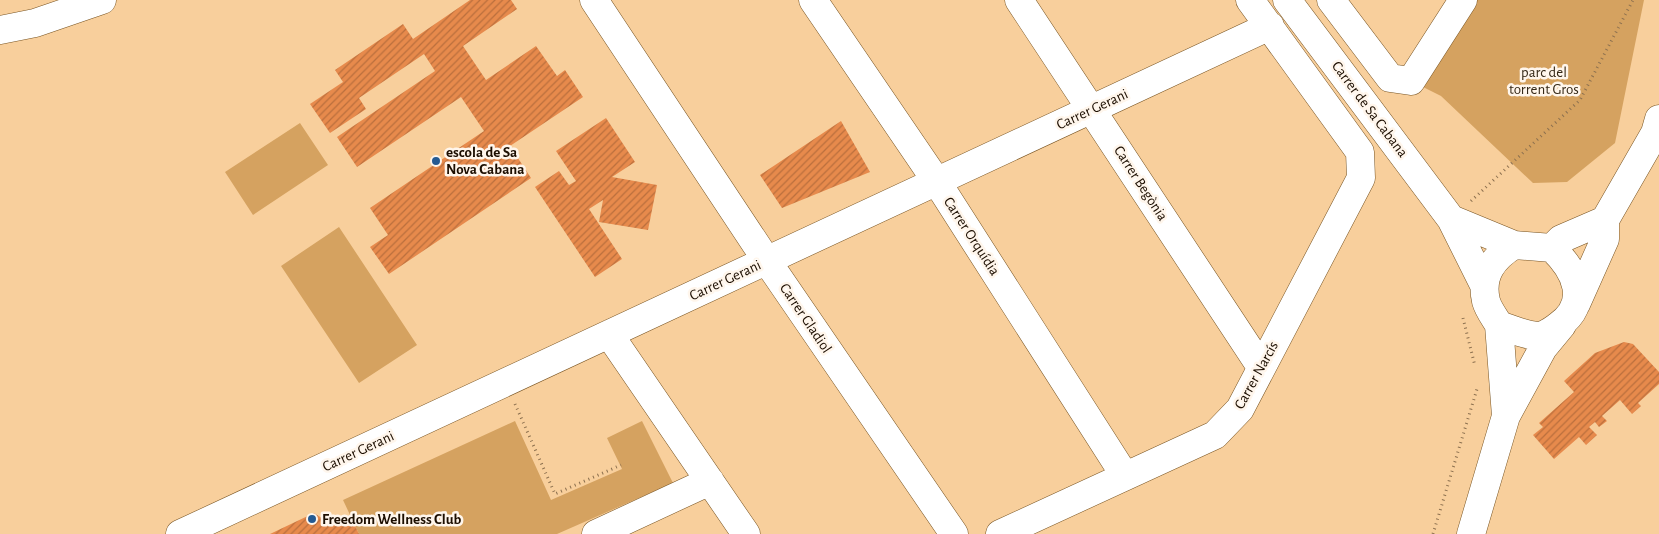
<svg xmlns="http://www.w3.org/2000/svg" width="1659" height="534" font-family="'Alegreya Sans',sans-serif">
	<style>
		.green { fill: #d5a260 }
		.building { fill: url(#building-hatch) }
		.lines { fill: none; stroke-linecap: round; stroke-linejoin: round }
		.minor-casing { stroke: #785422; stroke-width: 29 }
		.path { stroke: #8c704f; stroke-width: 3; stroke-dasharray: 1 4; stroke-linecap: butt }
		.minor { stroke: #fff; stroke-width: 28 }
		.poi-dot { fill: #255a92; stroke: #fff6ec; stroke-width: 2 }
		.labels { text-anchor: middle; stroke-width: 5; stroke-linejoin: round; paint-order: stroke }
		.park-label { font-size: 15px; fill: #352817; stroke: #fff6ec }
		.street-label { font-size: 15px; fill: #1c0e00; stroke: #fff6ec }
		.poi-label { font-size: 15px; font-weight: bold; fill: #1c0e00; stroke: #fff6ec; text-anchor: start }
	</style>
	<defs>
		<pattern id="building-hatch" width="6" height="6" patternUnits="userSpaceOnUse" patternTransform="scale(1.25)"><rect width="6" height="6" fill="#e78a4c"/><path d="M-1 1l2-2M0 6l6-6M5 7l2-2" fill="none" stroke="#ba6f3d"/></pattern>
	</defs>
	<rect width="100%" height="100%" fill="#f8cf9c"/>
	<path class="green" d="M1463,0H1644L1615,143L1567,182L1533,183L1441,96L1411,81Z
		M300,123L328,165L253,215L225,172Z
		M339,227L417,345L359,383L281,266Z
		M515,421L551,500L622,469L607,438L642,421L673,483L557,534H359L343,500Z"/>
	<path class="building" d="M470,0H511L517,9L463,46L486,80L536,46L557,76L565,70L583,97L510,146L531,178L389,274L370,247L388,235L370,208L484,131L461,97L357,167L337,137L435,71L424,54L359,98L366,109L330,133L310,104L343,82L335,70L403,24L413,39Z
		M606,118L635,162L612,177L657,185L648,230L599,222L603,200L589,209L622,259L595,277L535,187L559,171L569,185L576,181L556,151Z
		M841,121L870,172L782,208L760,175Z
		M1624,342L1633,344L1659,372V384L1638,403L1641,406L1632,414L1620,400L1602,416L1607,421L1599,427L1595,422L1589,427L1597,435L1586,445L1579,437L1554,459L1533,435L1543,427L1539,423L1574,392L1564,381L1595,353Z
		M314,513L331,524L350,515L359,534H270Z"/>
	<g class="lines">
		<g class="minor-casing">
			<path id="minor" d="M594,0L767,261L954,534
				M813,0L937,182L1125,476
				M1019,0L1261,367
				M1287,0L1451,219L1484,285
				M1331,0L1390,78L1411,81L1463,0
				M0,30L35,23L102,0
				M1451,219L1514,245
				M1514,245L1552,248C1576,271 1591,303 1558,326C1551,331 1545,336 1537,336C1524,335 1511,329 1499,325C1495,318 1488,309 1486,301C1480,275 1493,258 1514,245Z
				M1552,248L1561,239L1605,220
				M1576,304L1605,239V220L1655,133L1659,119
				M1499,325L1506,416
				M609,334L746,534
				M180,534L1270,26
				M596,534L710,481
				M1000,534L1215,435L1240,409L1361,178L1360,152L1250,0
				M1471,534L1506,416L1543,348L1562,325"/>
		</g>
		<path class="path" d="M1471,201L1580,100L1633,0
			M1463,318L1475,366
			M515,404L555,494L621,465
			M1433,534L1477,389"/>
		<use href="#minor" class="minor"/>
	</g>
	<g class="poi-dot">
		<circle cx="436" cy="161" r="5"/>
		<circle cx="312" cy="519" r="5"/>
	</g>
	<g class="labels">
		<g class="park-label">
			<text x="1544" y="77">parc del<tspan x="1544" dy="17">torrent Gros</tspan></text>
		</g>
		<g class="street-label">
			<text transform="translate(1092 109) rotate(-25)" y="5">Carrer Gerani</text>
			<text transform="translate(1370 109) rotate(53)" y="5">Carrer de Sa Cabana</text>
			<text transform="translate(1141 183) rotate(57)" y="5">Carrer Begònia</text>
			<text transform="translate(972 236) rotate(57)" y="5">Carrer Orquídia</text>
			<text transform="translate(725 280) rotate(-25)" y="5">Carrer Gerani</text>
			<text transform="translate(806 318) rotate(56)" y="5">Carrer Gladiol</text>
			<text transform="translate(1256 375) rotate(-61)" y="5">Carrer Narcís</text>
			<text transform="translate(358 451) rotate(-25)" y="5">Carrer Gerani</text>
		</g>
		<g class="poi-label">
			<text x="446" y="157">escola de Sa<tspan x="446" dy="17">Nova Cabana</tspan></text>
			<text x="322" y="524">Freedom Wellness Club</text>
		</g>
	</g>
</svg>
